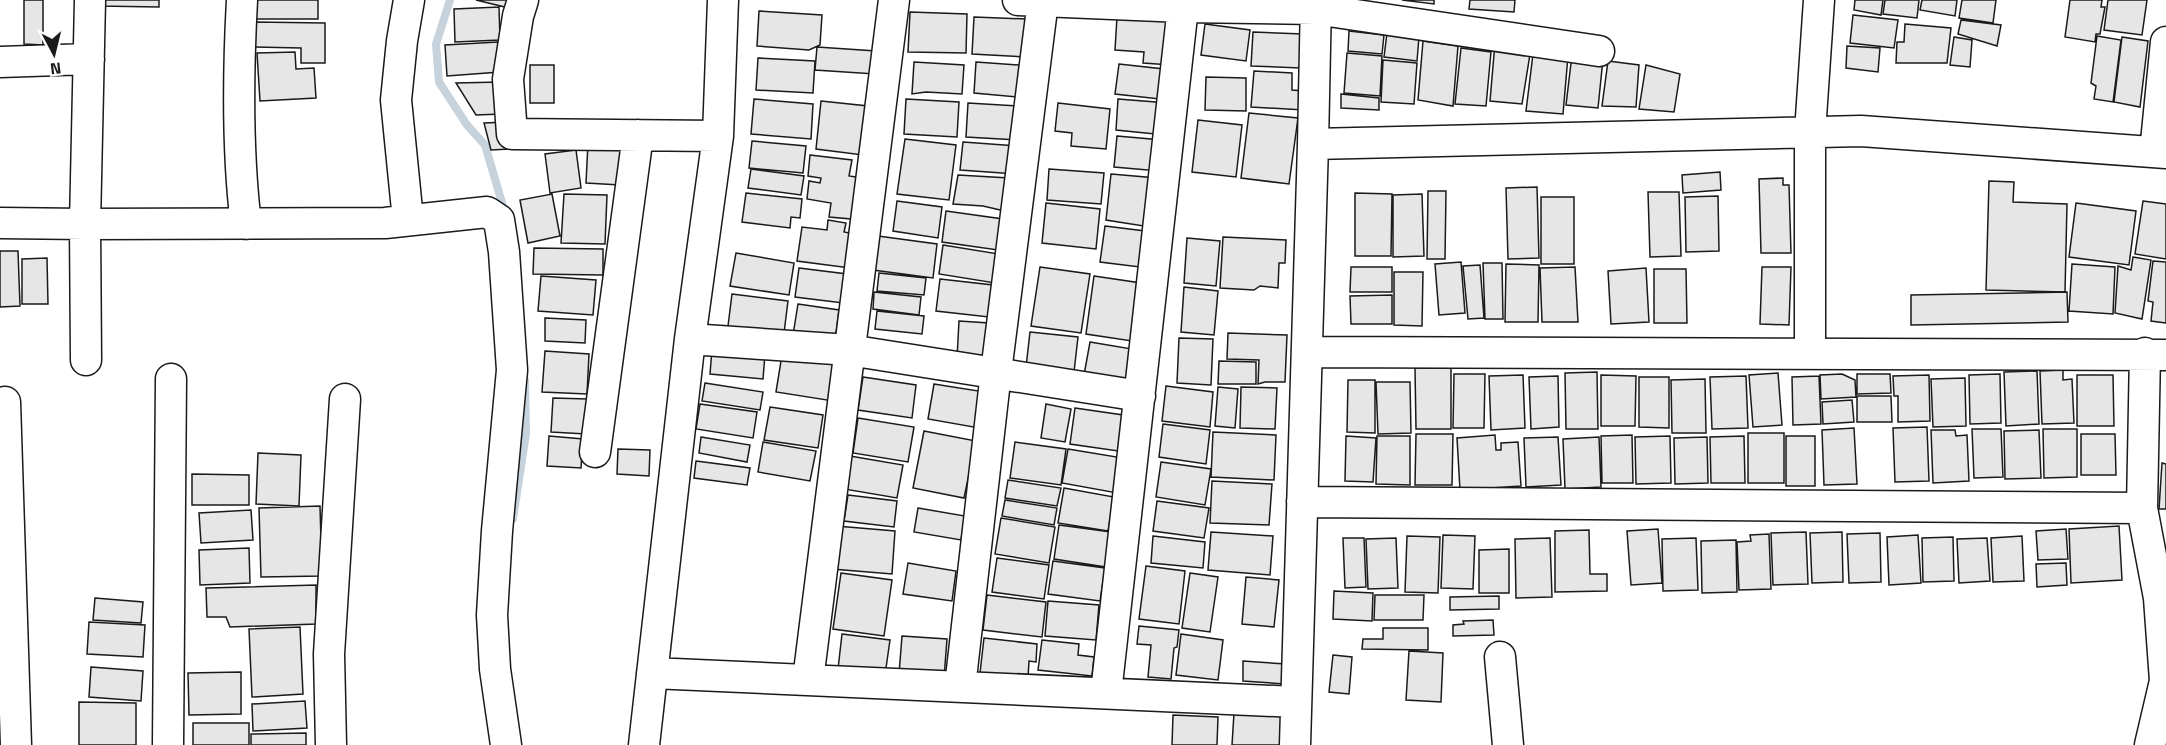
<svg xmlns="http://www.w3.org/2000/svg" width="2166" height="745" font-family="'Titillium Web',sans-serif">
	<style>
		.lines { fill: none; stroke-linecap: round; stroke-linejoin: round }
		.stream { stroke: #c6d2dc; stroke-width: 8 }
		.building { fill: #e6e6e6; stroke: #1a1a1a; stroke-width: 1.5 }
		.minor-casing { stroke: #1a1a1a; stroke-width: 33 }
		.minor { stroke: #fff; stroke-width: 30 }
	</style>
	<rect width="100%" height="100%" fill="#fff"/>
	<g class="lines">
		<path class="stream" d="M450,0L436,44L439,82L467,125L485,145L505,213
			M513,519L526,434L525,380"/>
	</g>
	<path class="building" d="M24,0H43V45L24,44Z
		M98,0H159V7L98,6Z
		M255,0H318V19H255Z
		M476,0H512L509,8Z
		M1402,0H1434V4Z
		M1470,0H1515L1514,12L1469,9Z
		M1855,0H1883L1881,15L1854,10Z
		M1885,0H1919L1917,18L1883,14Z
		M1922,0H1957L1955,16L1920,10Z
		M1962,0H1996L1993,23L1959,18Z
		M2070,0H2102L2101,7H2105L2100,34H2096L2095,42L2065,37Z
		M2108,0H2147L2142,35L2104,30Z
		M499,7L500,40L455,42L454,9Z
		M759,11L822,15L820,45L809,50L757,46Z
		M910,12L967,14L966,53L908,52Z
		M1853,15L1898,20L1894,48L1850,43Z
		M974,17L1026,19L1025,57L972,54Z
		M1117,17L1174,21L1171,65L1143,63L1144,52L1115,50Z
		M1961,20L2001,25L1997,46L1958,34Z
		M254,22L325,23V63H301V48L253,47Z
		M1205,24L1250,30L1246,61L1201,55Z
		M1905,24L1951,28L1947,63H1896L1897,42H1904Z
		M1349,31L1384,35L1382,54L1348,51Z
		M1253,32L1303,34L1301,68L1251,66Z
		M1387,33L1419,37L1417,61L1384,57Z
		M2097,36L2121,40L2113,102L2094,99L2096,86L2091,83Z
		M1954,37L1972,40L1970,67L1950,65Z
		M2122,37L2148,41L2140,107L2114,102Z
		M1423,41L1458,46L1453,106L1418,100Z
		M498,42L500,72L447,76L445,45Z
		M1495,43L1531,48L1522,104L1490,101Z
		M1847,46L1880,48L1878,72L1846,68Z
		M817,47L876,51L875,74L815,70Z
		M1461,48L1491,52L1486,106L1455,104Z
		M295,52L296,69L314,68L316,98L260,101L257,53Z
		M1347,53L1382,56L1380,96L1344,93Z
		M1533,54L1568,56L1563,114L1526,111Z
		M1572,55L1603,59L1598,108L1566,105Z
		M758,58L815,61L813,93L756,90Z
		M1383,60L1417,63L1414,104L1381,102Z
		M1608,61L1639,65L1636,107L1602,106Z
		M914,62L964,65L962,94L926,92L912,94Z
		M976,62L1019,65L1017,97L974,93Z
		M1119,64L1173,70L1169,100L1115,94Z
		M530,65H554V103H530Z
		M1646,65L1680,74L1674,112L1639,109Z
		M1254,71L1292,73V90L1305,91L1304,110L1251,107Z
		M1206,77L1246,78V111L1205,110Z
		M500,82L501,114L476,115L456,83Z
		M1341,94L1379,98V110L1341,108Z
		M754,99L813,104L811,139L751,134Z
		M906,99L959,102L957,137L904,134Z
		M1118,99L1168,103L1165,135L1116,130Z
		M821,101L868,106L863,155L816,149Z
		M968,103L1020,106L1019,140L966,137Z
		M1058,103L1110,109L1106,149L1071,146L1072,133L1055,131Z
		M1249,113L1298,118L1289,184L1241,178Z
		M1198,120L1242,125L1236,177L1192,172Z
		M506,122L510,149L491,150L484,123Z
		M1117,136L1162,140L1159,171L1114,167Z
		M905,139L956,145L949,200L897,194Z
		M752,141L806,146L803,173L749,168Z
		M963,142L1018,146L1016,174L960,170Z
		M588,143L623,145L620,185L586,183Z
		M576,150L581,188L550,193L545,154Z
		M810,155L852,160L849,176L862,178L856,229L850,228L851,219L829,217L831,203L807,199L809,181L820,183L821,178L808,176Z
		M751,169L804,176L801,195L748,188Z
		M1049,169L1104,173L1101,204L1047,200Z
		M1720,172L1721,190L1683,193L1682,175Z
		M1111,174L1157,178L1150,227L1106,220Z
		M958,175L1009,178V212L983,206L953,204Z
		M1783,178V185H1789L1791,253H1761L1759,179Z
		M1989,181L2014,182L2013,202L2067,204L2065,292L1986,290Z
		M1537,187L1539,258L1508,259L1506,188Z
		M1428,191H1446L1445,259H1427Z
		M1648,192H1679L1681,256L1650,257Z
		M746,193L802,199L800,218L791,217L790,228L742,222Z
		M1355,193L1392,194L1391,256H1355Z
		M552,194L560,236L528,243L520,200Z
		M564,194L607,195L605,244L561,243Z
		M1422,194L1424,256L1393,257V195Z
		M1718,196L1719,251L1686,252L1685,197Z
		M1541,197H1574V264H1541Z
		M897,201L942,207L938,238L893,231Z
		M2143,201L2166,204V259L2135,254Z
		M1046,203L1100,209L1096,249L1042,243Z
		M2076,203L2136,211L2129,265L2069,257Z
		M946,211L1010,220L1005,251L942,242Z
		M828,220L846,223L844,232L855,234L850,268L797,261L802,227L827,230Z
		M1105,226L1153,232L1148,268L1100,262Z
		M878,236L937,244L933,278L873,270Z
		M1223,237L1286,240L1285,263H1279L1278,288L1260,286L1254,290L1220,288Z
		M1187,238L1220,241L1216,286L1184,283Z
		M943,245L999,254L995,283L939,274Z
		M534,248L603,249V275L533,274Z
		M0,251H18L20,306L0,307Z
		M736,253L794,263L789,295L730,286Z
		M2133,257L2151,260L2142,319L2115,313L2118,266L2131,270Z
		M47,258L48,304H22V259Z
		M2153,261L2166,262V323L2151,321L2153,302L2148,301Z
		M1461,262L1465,313L1439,315L1435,264Z
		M1483,263H1502L1503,319H1485Z
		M1506,264L1539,265L1538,322H1505Z
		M2072,264L2115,267L2113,314L2069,311Z
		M1480,265L1484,318L1468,319L1463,266Z
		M1040,267L1090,274L1081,333L1031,326Z
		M1351,267H1392V292H1350Z
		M1575,267L1578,322H1542L1540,268Z
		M1762,267H1791L1789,325L1760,324Z
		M799,268L847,274L843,303L795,297Z
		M1646,268L1649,322L1611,324L1608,271Z
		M1654,269H1686L1687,323H1654Z
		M1394,272H1423L1422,326L1394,325Z
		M879,273L926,278L924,295L877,291Z
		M541,276L596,280L593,315L538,311Z
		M1094,276L1141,283L1132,341L1086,334Z
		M940,279L993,285L989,317L936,311Z
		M1184,287L1218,291L1214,335L1181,332Z
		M874,292L921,297L919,315L873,309Z
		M2067,292L2068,322L1911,325V295Z
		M732,294L788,301L783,341L727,334Z
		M1392,295V324H1351L1350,296Z
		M798,304L839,310L835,341L793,335Z
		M877,311L924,316L922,334L875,329Z
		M545,318L586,320L585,343L545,341Z
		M959,321L989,323L986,360L957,358Z
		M1030,332L1078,337L1074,372L1026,367Z
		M1228,333L1287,335L1285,382H1265L1258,384L1259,360L1227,359Z
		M1179,338L1213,339L1211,385L1177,383Z
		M1090,342L1138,350L1133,383L1084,375Z
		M712,349L765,354L763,379L710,374Z
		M545,351L589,354L587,394L542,392Z
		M782,355L838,364L833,401L776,392Z
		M1219,361L1256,362V384H1218Z
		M1415,368H1451V429H1416Z
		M2063,370V380L2072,379L2074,423L2042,424L2040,371Z
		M2037,371L2039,424L2006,426L2004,372Z
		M1597,372L1598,429H1566L1565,373Z
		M1778,373L1782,425L1753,427L1749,375Z
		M1454,374H1485L1484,428H1453Z
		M1842,374L1855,380L1856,397L1821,399L1820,375Z
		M1857,374H1890L1891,393L1857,394Z
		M2000,374L2001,423L1970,424L1969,375Z
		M1523,375L1525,428L1491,430L1489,376Z
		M1601,375L1636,376L1635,426H1601Z
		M1929,375L1930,421L1898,422V396H1894L1893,376Z
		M2077,375H2113L2114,426H2077Z
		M1558,376L1559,427L1531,429L1529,377Z
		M1746,376L1748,428L1712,429L1710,377Z
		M1819,376L1821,424L1793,425L1792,377Z
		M863,377L916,385L912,418L858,410Z
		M1639,377H1669V428L1639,427Z
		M1965,378L1966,426L1933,427L1931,379Z
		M1705,379L1706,433H1672L1671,380Z
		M1348,380H1375V433L1347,432Z
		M1376,382H1410L1411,433L1378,434Z
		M705,383L763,392L760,410L702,401Z
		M934,384L985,392L979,428L928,419Z
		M1166,386L1213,392L1210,427L1162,421Z
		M1218,387L1238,389L1235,428L1215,426Z
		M1241,387L1277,388L1275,429L1240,428Z
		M1857,396H1891L1892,422H1857Z
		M553,398L588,399L586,434L551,432Z
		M1852,400L1854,422L1823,424L1822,402Z
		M700,404L757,412L753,438L696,429Z
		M1046,404L1071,409L1065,442L1041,438Z
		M770,407L823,415L818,448L764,440Z
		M1075,408L1130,416L1125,452L1070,444Z
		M858,418L914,427L908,462L853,453Z
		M1163,424L1210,430L1206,464L1159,457Z
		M1927,427L1929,481L1895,482L1893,428Z
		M1854,428L1857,484L1824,485L1822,430Z
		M1972,429H2001L2003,477L1974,478Z
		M2043,429H2077V477L2044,478Z
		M1931,430H1955L1956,436L1967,435L1969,481L1933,483Z
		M2039,430L2041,478L2005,479L2004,431Z
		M924,431L976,441L964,498L913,488Z
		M1213,432L1276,435L1274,480L1211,477Z
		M1748,433H1784V483H1748Z
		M1416,434H1453L1452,485H1415Z
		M2081,434H2115L2116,475H2081Z
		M1495,435L1496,450H1501V443L1518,442L1521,486L1460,490L1457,438Z
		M1632,435L1633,483H1602L1601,436Z
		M549,436L583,439L581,468L547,466Z
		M1346,436L1376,438L1373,482L1345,481Z
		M1377,436H1410V485L1376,484Z
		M1670,436L1671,483L1636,484L1635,437Z
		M1744,436L1745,483H1711L1710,437Z
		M1786,436H1815V486H1786Z
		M701,437L750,445L747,462L699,453Z
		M1558,437L1561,485L1526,487L1524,438Z
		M1599,437L1601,487L1565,489L1563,439Z
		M1707,437L1708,483L1675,484L1674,438Z
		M763,442L816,451L810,481L758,472Z
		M1015,442L1066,449L1061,485L1010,478Z
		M618,449L650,450L649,476L617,474Z
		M1068,449L1123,458L1117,493L1062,483Z
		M258,453L301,455L299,506L256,504Z
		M850,456L903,465L897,498L844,489Z
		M696,461L750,468L747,485L694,478Z
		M1161,462L1211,469L1205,505L1156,497Z
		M2162,463L2166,464V509H2159Z
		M192,474L249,475V505H192Z
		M1008,480L1061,488L1057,506L1005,498Z
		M1212,481L1272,484L1269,525L1210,523Z
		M1064,488L1114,497L1108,531L1058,523Z
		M848,495L897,501L894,527L844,521Z
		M1005,500L1057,508L1054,525L1002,516Z
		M1157,501L1209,508L1204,538L1153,531Z
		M320,506L322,576L261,577L259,508Z
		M918,508L965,516L961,540L914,532Z
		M251,510L253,540L201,543L199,513Z
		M1001,518L1055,527L1049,563L995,554Z
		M1059,525L1111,532L1106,567L1054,559Z
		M836,526L895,531L892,574L832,569Z
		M2119,526L2122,580L2071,583L2069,529Z
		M1658,529L1662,583L1631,585L1627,531Z
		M2066,529L2068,559L2038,560L2036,531Z
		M1589,530L1590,574H1607V591L1555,592V531Z
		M1211,532L1273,536L1270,575L1208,570Z
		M1806,532L1808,584L1773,585L1771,533Z
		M1842,532L1843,582L1812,583L1810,533Z
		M1880,533L1881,582L1849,583L1847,534Z
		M1769,534L1771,589L1739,590L1737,542L1751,541L1750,535Z
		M1443,535L1475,536L1473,589L1441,588Z
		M1918,535L1921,583L1889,585L1887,537Z
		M1153,536L1205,542L1203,568L1151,563Z
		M1407,536L1440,537L1438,593L1405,592Z
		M2022,536L2024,581L1993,582L1991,538Z
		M1953,537L1954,581L1923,582L1922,538Z
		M1343,538H1364L1366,587L1345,588Z
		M1396,538L1398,588L1368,589L1366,539Z
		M1550,538L1552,597L1516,598L1515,539Z
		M1696,538L1698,590L1663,591L1662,539Z
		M1987,538L1990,581L1959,583L1957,539Z
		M1736,540L1737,592L1702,593L1701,541Z
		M249,548L250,583L200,585L199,550Z
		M1509,549V593H1479V550Z
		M997,558L1049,565L1044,599L992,592Z
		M1053,561L1105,568L1100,601L1048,594Z
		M908,563L956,571L952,601L903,594Z
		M2066,563L2067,585L2037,587L2036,564Z
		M1146,566L1185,571L1179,624L1139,619Z
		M841,573L892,580L884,636L833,629Z
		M1190,573L1218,577L1210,632L1182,628Z
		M1246,577L1279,580L1274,627L1242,624Z
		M316,585V624L230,627L226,617H207L206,588Z
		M1334,591L1373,593L1372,621L1333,619Z
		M987,595L1046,602L1042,637L983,630Z
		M1375,595H1424L1423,620H1374Z
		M1499,596V609L1450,610V597Z
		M95,598L143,602L141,623L93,620Z
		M1048,601L1099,605L1096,640L1045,636Z
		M1493,620L1494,635L1453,636V625L1464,624L1463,621Z
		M89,622L145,625L143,657L87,654Z
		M1139,626L1179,630L1177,647L1174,648L1171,679L1148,677L1151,645L1137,644Z
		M300,627L303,694L252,697L249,629Z
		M1383,628H1428V650L1362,649L1363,639H1383Z
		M842,634L890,640L885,675L838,669Z
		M1181,634L1223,640L1218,680L1176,675Z
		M902,636L947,639L944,678L899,674Z
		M984,638L1037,644L1036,662L1029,661L1028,678L980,673Z
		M1042,640L1079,644L1078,655L1094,657L1092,676L1038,670Z
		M1409,651L1443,653L1441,702L1406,700Z
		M1333,655L1352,657L1349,694L1329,692Z
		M1243,661L1286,664L1285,684L1243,681Z
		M91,667L143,671L141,701L89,697Z
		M241,672V714L189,715L188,673Z
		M305,701L307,728L253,731L252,704Z
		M79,702L136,703V745H79Z
		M1234,713L1283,716L1281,745H1232Z
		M1173,715L1218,717L1217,745H1172Z
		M193,723H249V745H193Z
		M306,733V745H251V734Z"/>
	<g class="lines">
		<g class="minor-casing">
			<path id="minor" d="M90,0L85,224L385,223L487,212L499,220L504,252L512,370L497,531L492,615L495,669L506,745
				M242,0C238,73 237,151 246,224
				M523,0L518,16L508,79L512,134L718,136
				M1018,0L1183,7L1315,9L1599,51
				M0,62L89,59
				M1313,144L1861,131L2166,153
				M2155,152L2166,42
				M408,220L396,100L402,41L409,0
				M0,223L85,224L86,360
				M690,339L849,350L1140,396
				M1307,352L2166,355
				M1810,353V132L1819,0
				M5,402L16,745
				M595,452L638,135
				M1302,502L2142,508L2145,353
				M2142,508L2159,598L2165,681L2150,745
				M1500,657L1508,745
				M652,673L1296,702
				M808,680L894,0
				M960,687L996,372L1043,1
				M1106,693L1183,7
				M168,745L171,379
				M331,745L329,654L345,399
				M644,745L690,339L718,136L723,0
				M1295,745L1313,144L1316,0"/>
		</g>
		<use href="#minor" class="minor"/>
	</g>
	<g transform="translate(54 54) rotate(173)" stroke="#ffffff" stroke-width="4.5" paint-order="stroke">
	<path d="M0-4.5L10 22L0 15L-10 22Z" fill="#1a1a1a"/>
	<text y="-9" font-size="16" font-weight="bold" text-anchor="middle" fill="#1a1a1a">N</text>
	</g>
</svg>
